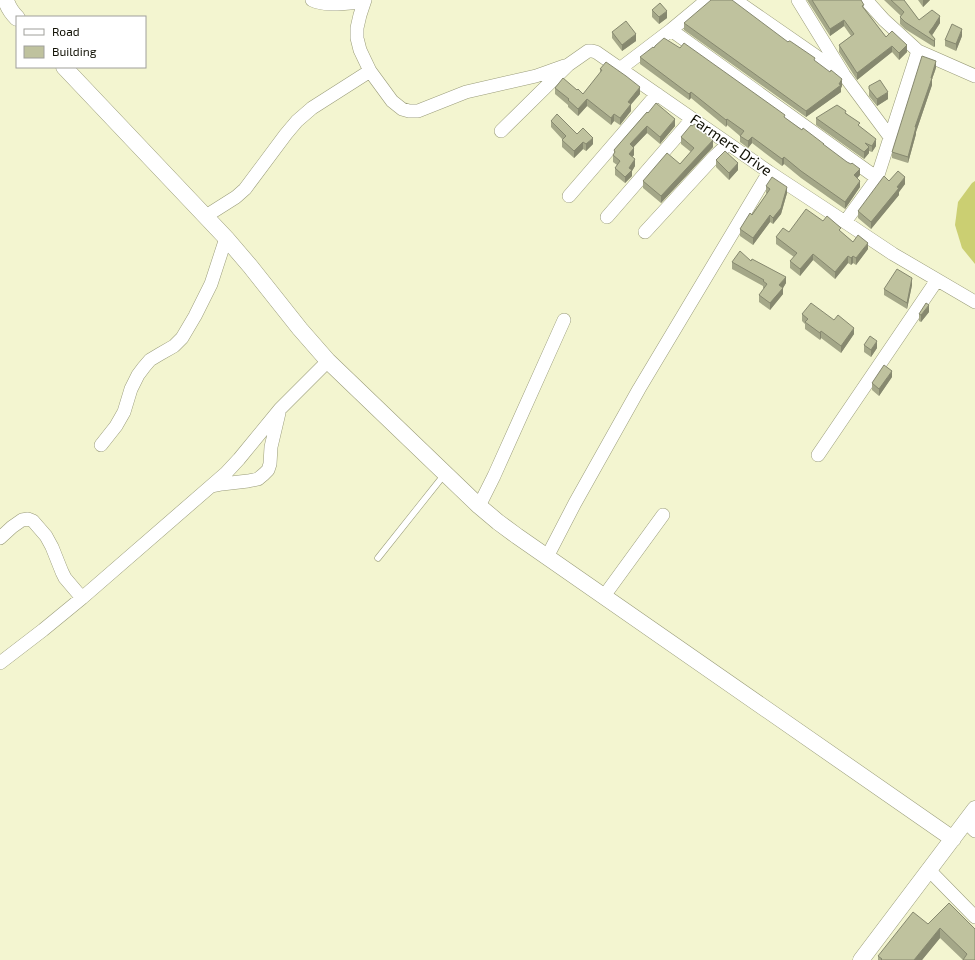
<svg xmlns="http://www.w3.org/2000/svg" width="975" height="960" font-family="'Exo 2',sans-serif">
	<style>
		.water { fill: #cbcf72 }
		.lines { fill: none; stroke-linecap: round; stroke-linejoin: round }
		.service-casing { stroke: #9a9c7a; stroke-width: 7 }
		.minor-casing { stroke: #9a9c7a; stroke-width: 14 }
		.tertiary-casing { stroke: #9a9c7a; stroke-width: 17 }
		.service { stroke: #fff; stroke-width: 6 }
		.minor { stroke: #fff; stroke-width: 13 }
		.tertiary { stroke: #fff; stroke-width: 16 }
		.wall { fill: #a4a788 }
		.shaded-wall { fill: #86886f }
		.building { fill: #bfc29e; stroke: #86886f }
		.labels { text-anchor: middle; stroke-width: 3; stroke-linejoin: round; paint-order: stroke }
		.street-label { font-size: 15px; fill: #111105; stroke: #fff }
	</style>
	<rect width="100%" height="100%" fill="#f3f5d0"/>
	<path class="water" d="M975,181V264L962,248L955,225L958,202L972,183Z"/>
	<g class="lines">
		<g class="service-casing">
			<path id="service" d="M378,558L444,475"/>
		</g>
		<g class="minor-casing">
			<path id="minor" d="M312,0C327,7 347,3 363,2
				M365,0L360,15L357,28V38L360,50L370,71L392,101L402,109L409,111H418L466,92L536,76L564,66
				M735,0L839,72
				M798,0L844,75L890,137
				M866,0L884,20L918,51L975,76
				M671,30L877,178
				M621,68L671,30L707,0
				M501,131L568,65L588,51H592L596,52L769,172L845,222L893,254L975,302
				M569,196L657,94
				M206,216L236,197L245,189L286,134L297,121L312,108L370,71
				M607,217L692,119
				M845,222L877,178L918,51
				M645,232L714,157L728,144
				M101,445L116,426L124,412L131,389L138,375L144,367L150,360L160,354L174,346L182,338L195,316L211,284L226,238
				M818,455L937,280
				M212,486L222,484L248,481L258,479L264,474L268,470L270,464L271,447L279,413
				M479,506L494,476L564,320
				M0,538L12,527L22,520L28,519L33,521L46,536L52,547L62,572L65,578L82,598
				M547,557L575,503L639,389L769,172
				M604,596L663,515
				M0,663L43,630L82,598L226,473L239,459L280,409L328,361
				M966,822L975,831
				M929,870L975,917"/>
		</g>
		<g class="tertiary-casing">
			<path id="tertiary" d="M6,0C8,8 12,13 17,18
				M64,67L226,238L250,266L300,329L328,361L479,506L498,522L517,536L953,839
				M861,960L975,809"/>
		</g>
		<use href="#service" class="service"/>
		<use href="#minor" class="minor"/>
		<use href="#tertiary" class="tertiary"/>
	</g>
	<path class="wall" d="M807,0H861L864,8L886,37L907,52L899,60L892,52L857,80L839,52V45L851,36L844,26L830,36Z
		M884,0H904L919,20L940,23L932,35L935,39V46L934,47L905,29L900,24V17L901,16Z
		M918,0H930L923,7Z
		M652,10L667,18L659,24L652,17Z
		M684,23L788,42L815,61L842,86L841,88V92L806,117L684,30Z
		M612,32L636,41L622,51L612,38Z
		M962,36L956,51L945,46V40Z
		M640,57L785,118L824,145L860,175L857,178L860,187L845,209L801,178L784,164L782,166L752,143L748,148L740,142V136L727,125L726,127L691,98L689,100L640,64Z
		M936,68L932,79V85L916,132V134L908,163L892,158V152Z
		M600,69L640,94L631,104V111L620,125L614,121L611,125L587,106L578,116L568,107V105L555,94V88L577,90L583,94L600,73Z
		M869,86L888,99L877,106L869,96Z
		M647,112L675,126L660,144L647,133L633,147L634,155L632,157L635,166L632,171V176L625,183L615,175V168L617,165L613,162V155L614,154V150Z
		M846,113L860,127L876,146L872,152L869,151V153L864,159L816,125V118Z
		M551,121L577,134L593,144L586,151L583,149L574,158L562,147V139L551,127Z
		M681,137L713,147L661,203L643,188V181L680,164L691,152L681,144Z
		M716,160L738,170L729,180L716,167Z
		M889,181L905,184L899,192V195L871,229L858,218V211Z
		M766,186L787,193L781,214L773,224L770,222L753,245L740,236V229L767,194L766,193Z
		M823,221L841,232L853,242L868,249L856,265L853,263L851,265L848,263L835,279L813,260L800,276L790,268V261L794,257L776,244V237Z
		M751,261L786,283L783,288V294L770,310L759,302V295L764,289L763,288V286L732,269V262Z
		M912,285L907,309L884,295V289Z
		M929,312L921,322L919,321V314Z
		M802,314L854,334L841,353L821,338L820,340L805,329V324L802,321Z
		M864,345L877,348L871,357L864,352Z
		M892,377L879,396L872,390V383Z
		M928,924L975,929V960H963L940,938L922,960H878V956Z"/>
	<path class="shaded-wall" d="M923,0H930L923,7Z
		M667,11V18L659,24V17Z
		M940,16V23L933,34L929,38V32Z
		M844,20V26L830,36V29Z
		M962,29V36L956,51V44Z
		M636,34V41L622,51V45Z
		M935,39V46L934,47V41Z
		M907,45V52L899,60V53Z
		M892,46V52L857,80V73Z
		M936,61V68L932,79V85L916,132V134L908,163V157L915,127Z
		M842,79V86L841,88V92L806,117V111L839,84Z
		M640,87V94L628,108L631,104V111L620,125V118L628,102Z
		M691,92V98L689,100V94Z
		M888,92V99L877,106V99Z
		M587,99V106L578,116V109Z
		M614,114V121L611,125V118Z
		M675,119V126L660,144V137Z
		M727,119V125L726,127V120Z
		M647,126V133L630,151V144Z
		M752,137V143L748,148V141Z
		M593,138V144L586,151V144Z
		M876,139V146L872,152V146Z
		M713,140V147L661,203V196Z
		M583,142V149L574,158V151Z
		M869,147V153L864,159V152Z
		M634,148V155L629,161V154Z
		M784,157V164L782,166V159Z
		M635,159V166L632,171V176L625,183V177L629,168Z
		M738,163V170L729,180V173Z
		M860,169V175L854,182V175Z
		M905,177V184L899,192V195L871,229V222L897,187Z
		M860,181V187L845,209V202Z
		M787,187V193L781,214L773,224V218Z
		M770,215V222L753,245V238Z
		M868,243V249L856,265V258Z
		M813,254V260L800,276V269Z
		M848,256V263L835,279V272Z
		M853,256V263L851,265V258Z
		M786,277V283L783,288V294L770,310V303L779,285Z
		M912,278V285L907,309V303Z
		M929,305V312L921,322V315Z
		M854,328V334L841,353V346Z
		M821,331V338L820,340V333Z
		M877,341V348L871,357V350Z
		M892,371V377L879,396V389Z
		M940,928V938L922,960H914Z"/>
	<path class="building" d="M711,0H732L788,42L789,41H790L815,58L814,60L830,72L831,70L842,79L839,84L841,85L806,111L684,23Z
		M812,0H861L864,5L862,6L886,37L892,31L907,45L899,53L892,46L857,73L839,45L854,34L844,20L830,29Z
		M891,0H904L919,20L932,10L940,16L933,27L929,32L935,39L934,41L905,22L900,17L904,12Z
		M660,3L667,11L659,17L652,10Z
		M626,21L636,34L622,45L612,32Z
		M952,24L962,29L956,44L945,40Z
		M664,38L680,48L684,43L785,115L784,117L802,130L803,128L824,144H823L847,162L851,164L852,163L860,169L854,175L860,181L845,202L801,171L784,157L782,159L752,137L748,141L740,136L744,131L727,119L726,120L691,92L689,94L640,57L653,47L654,48L655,46Z
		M922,56L936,61L931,78H932L915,127H916L908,157L892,152Z
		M606,62L626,76L640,87L628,102L631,104L620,118L614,114L611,118L587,99L578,109L568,100L569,99L555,88L563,78L577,90L578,89L583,94L602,70L600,69Z
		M880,80L888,92L877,99L869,89V86Z
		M656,103L675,119L660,137L647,126L630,144L634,148L629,154L635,159L629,168L632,170L625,177L615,168L620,161L613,155L615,152L614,150L647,112L648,113Z
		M837,105L846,111L845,113L860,123L858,125L876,139L872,146L865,143L869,147L864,152L816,118Z
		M557,114L577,134L583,128L593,138L586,144L583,142L574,151L562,140L566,136L551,121Z
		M695,124L713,140L661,196L643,181L667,153L680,164L694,148L681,137L691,125L692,126Z
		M725,151L738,163L729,173L716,160Z
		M898,171L905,177L897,187L899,188L871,222L858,211L884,176L889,181Z
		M772,177L787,187L781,208L773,218L770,215L753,238L740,229L750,213L752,215L770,189L766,186Z
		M806,209L823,221L827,216L841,228L839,230L853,242L858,235L868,243L856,258L853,256L851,258L848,256L835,272L813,254L800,269L790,261L797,253L776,237L783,228L789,232Z
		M740,251L751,261L752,259L786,277L779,285L783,288L770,303L759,295L767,284L763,281L764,280L732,262Z
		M897,269L912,278L907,303L884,289Z
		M811,303L834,320L838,315L854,328L841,346L821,331L820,333L805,322L808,319L802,314Z
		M926,303L929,305L921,315L919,314Z
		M870,336L877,341L871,350L864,345Z
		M884,365L892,371L879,389L872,383Z
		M949,903L975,929V960H963L967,954L940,928L914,960H881L882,959L878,956L913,912L928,924Z"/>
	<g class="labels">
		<g class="street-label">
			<text transform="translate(731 145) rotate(35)" y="5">Farmers Drive</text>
		</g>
	</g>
	<rect x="16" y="16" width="130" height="52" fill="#ffffff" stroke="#a0a09b"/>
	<rect x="24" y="29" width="20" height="6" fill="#ffffff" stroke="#a0a09b"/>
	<text x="52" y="36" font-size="12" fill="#111105">Road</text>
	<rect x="24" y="46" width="20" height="12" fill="#bfc29e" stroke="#a0a09b"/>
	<text x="52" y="56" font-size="12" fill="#111105">Building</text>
</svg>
